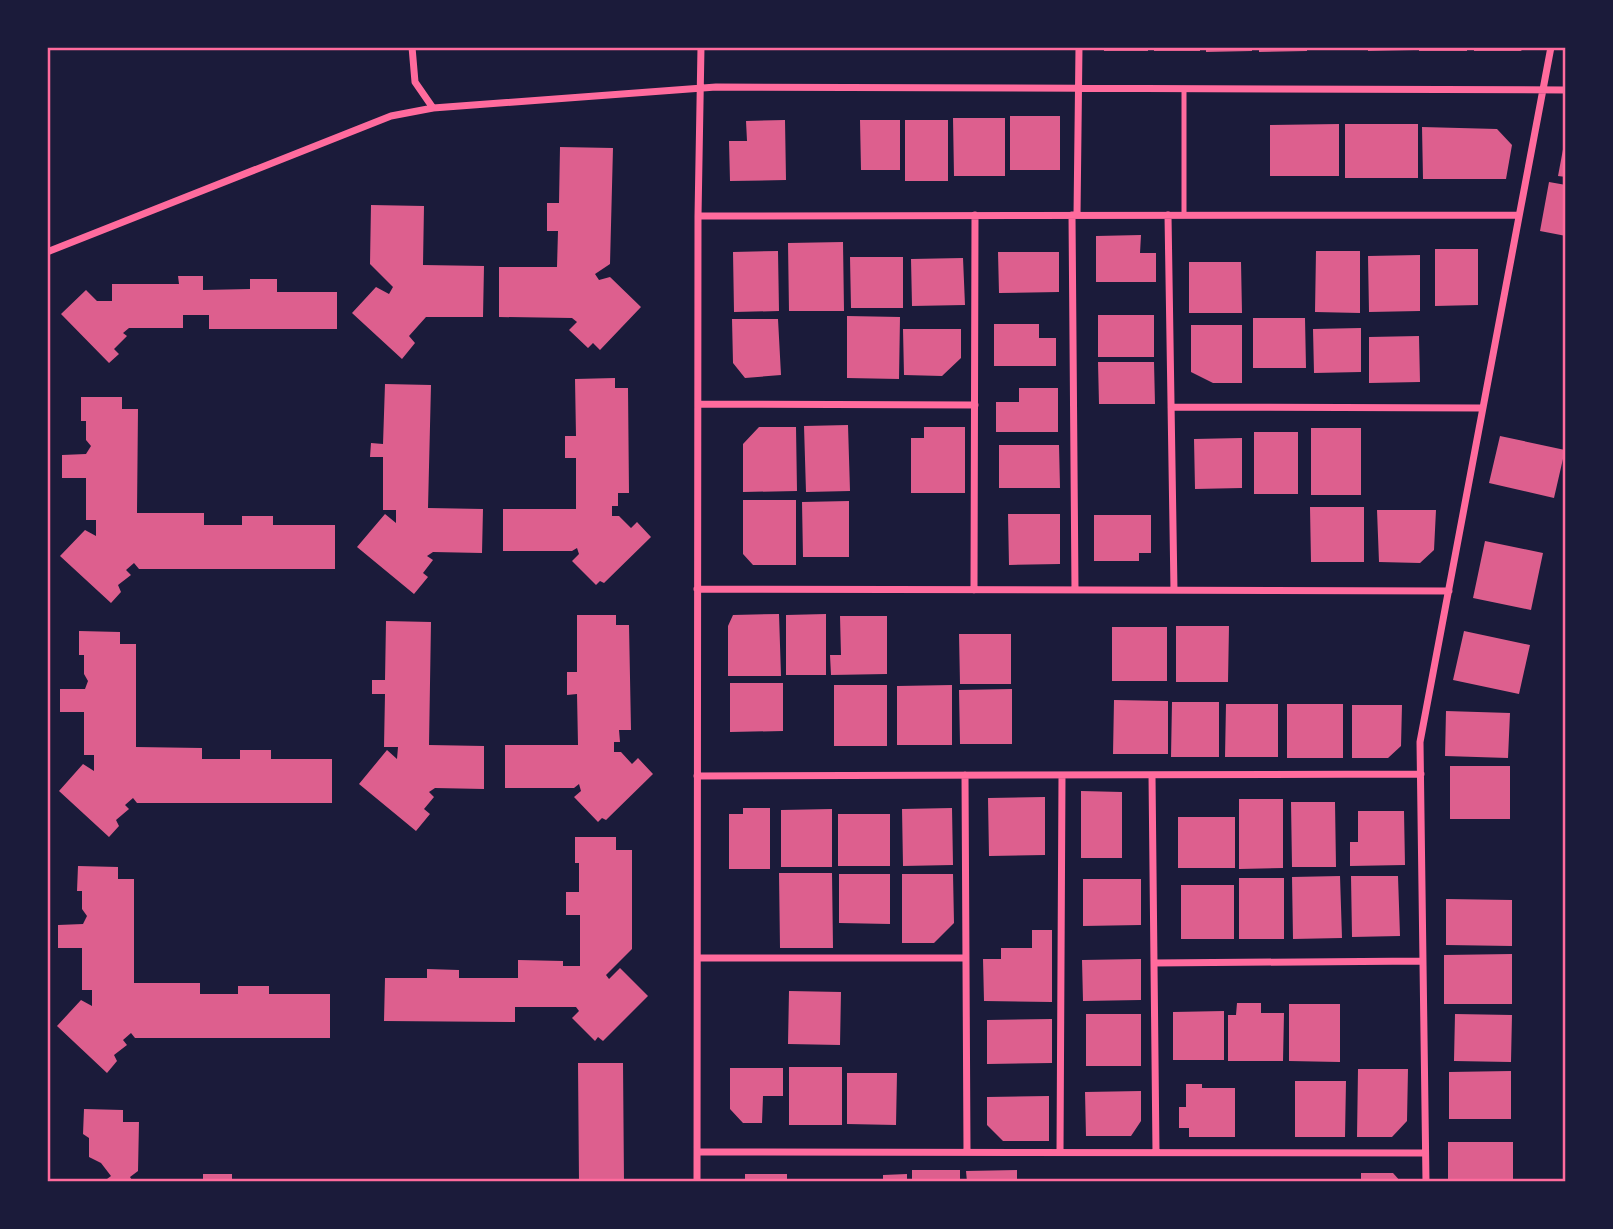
<svg xmlns="http://www.w3.org/2000/svg" width="1613" height="1229" font-family="'Nunito Sans',sans-serif">
	<style>
		.building { fill: #dd5f8e }
		.lines { fill: none; stroke-linecap: round; stroke-linejoin: round }
		.service { stroke: #ff6b9d; stroke-width: 5 }
		.minor { stroke: #ff6b9d; stroke-width: 7 }
		.neatline { fill: none; stroke: #ff6b9d; stroke-width: 2.5 }
	</style>
	<rect width="100%" height="100%" fill="#1b1b3a"/>
	<path class="building" d="M1104,47H1148V51H1104Z
		M1154,47H1200V51H1154Z
		M1206,47H1252V51L1206,52Z
		M1259,47H1307V51L1259,52Z
		M1312,47H1364V50H1312Z
		M1368,47H1414V50L1368,51Z
		M1419,47H1467V51H1419Z
		M1474,47H1524L1521,51H1474Z
		M1010,116H1060V170H1010Z
		M953,118H1005V176H954Z
		M785,120L786,180L730,181L729,141H747L746,121Z
		M860,120H900V170H861Z
		M905,120H948V181H905Z
		M1339,124V176H1270V125Z
		M1345,124H1418V178H1345Z
		M1422,127L1497,129L1512,145L1506,179H1423Z
		M1564,144H1566V177L1558,176Z
		M560,147L613,148L610,264L595,274L599,280L610,277L641,307L600,350L593,343L588,348L569,330L577,322L572,318L499,317V267H557L558,231H547V203H559Z
		M1549,182L1566,185V236L1540,231Z
		M371,205L424,206L423,265L484,266L483,317H426L409,336L415,343L402,359L352,313L376,287L389,294L393,287L370,264Z
		M1141,235L1140,253H1156V282H1096V236Z
		M843,242L844,311H789L788,243Z
		M1435,249H1478V305L1435,306Z
		M778,251L779,311L734,312L733,252Z
		M1316,251H1360V313L1315,312Z
		M998,252H1059V292L999,293Z
		M1420,255V311L1369,312L1368,256Z
		M850,257H903V308H851Z
		M963,258L965,305L912,306L911,259Z
		M1189,262H1241L1242,313H1189Z
		M178,276H203V290L250,289V279H277V292H337V329H209V315H183V328H129L123,333L127,336L114,349L119,354L109,363L61,314L86,290L97,301H112V284H179Z
		M1098,315H1154V357H1098Z
		M847,316L900,317L899,379L847,378Z
		M1253,318H1305L1306,368H1253Z
		M732,319H778L781,375L745,378L733,363Z
		M994,324H1039V338H1056V366H994Z
		M1191,325H1242V383H1213L1191,372Z
		M1361,328V372L1314,373L1313,329Z
		M903,329H961V358L942,376L904,375Z
		M1419,336L1420,382L1369,383V337Z
		M1098,362H1154L1155,404H1099Z
		M615,378V388H628L629,493H618V506H612V516H619L631,528L637,522L651,537L604,583L600,581L596,585L572,561L579,554L577,548L572,551H503V509H576V458H565V436H576L575,379Z
		M385,384L431,385L428,508L483,509L482,553L433,552L427,556L433,560L423,573L428,577L414,594L357,547L385,514L396,523V510H383V457H370L371,443L383,444Z
		M1019,388H1058V432H996V402H1019Z
		M81,397H122V409H138L137,513H204V525H242V516H273V525H335V569H139L134,563L126,570L131,575L118,585L121,592L111,603L60,556L85,530L96,536V520H86V478H62V455L86,454L91,446L86,440V421H81Z
		M848,425L850,491L806,492L804,426Z
		M759,427H796L797,491L743,492V444Z
		M924,427H965V493H911V438H924Z
		M1311,428H1361V495H1311Z
		M1254,432H1298V494H1254Z
		M1500,436L1565,450L1554,498L1489,483Z
		M1242,438V488L1195,489L1194,439Z
		M999,445H1059L1060,488H999Z
		M743,500H796V565H753L743,554Z
		M849,501V557H803L802,502Z
		M1310,507H1364V562H1311Z
		M1377,510H1436L1434,550L1420,563L1379,562Z
		M1008,514H1060V564L1009,565Z
		M1094,515H1151V553H1139V561H1094Z
		M1485,541L1543,553L1531,610L1473,598Z
		M779,614L781,676H728V626L733,615Z
		M826,614V675H786V615Z
		M577,615H616V625H629L631,730H619L620,742H614V752H621L632,764L638,758L653,774L606,820L602,818L598,822L574,797L581,791L579,784L574,788H505V745H578L577,694L567,695V672H577Z
		M840,616H887V674L831,675L830,655H841Z
		M386,621L431,622L429,745L484,746V789L435,788L429,792L434,797L424,809L430,814L416,831L359,784L387,750L397,759L398,747H384L385,694H372V680H385Z
		M1176,626H1229L1228,682H1176Z
		M1112,627H1167V681H1112Z
		M79,631L120,632V644H136V747L202,748V759H240V750H271V759H332V803H137L133,798L125,805L129,809L116,820L119,826L109,837L59,791L83,764L94,771V755H84V712H60V689H85L88,681L84,674V655H79Z
		M1464,631L1530,645L1519,694L1453,680Z
		M959,634H1011V684H960Z
		M730,683H783V731L730,732Z
		M834,685H887V746H834Z
		M952,685V745H897V686Z
		M1012,689V744H960L959,690Z
		M1114,700L1168,701V754H1113Z
		M1172,702H1219V757H1171Z
		M1226,704H1278V757H1225Z
		M1287,704H1343V758H1287Z
		M1352,705H1402L1401,746L1388,758H1352Z
		M1446,711L1510,713L1508,758L1445,756Z
		M1450,766H1510V819H1450Z
		M1081,791L1122,792V858H1081Z
		M1045,797V855L989,856L988,798Z
		M1239,799H1283V868L1239,869Z
		M1291,802H1335L1336,867H1292Z
		M743,808H770V869H729V814H743Z
		M952,808L953,865L903,866L902,809Z
		M832,809V867H781V810Z
		M1358,811H1404L1405,865L1350,866V842H1358Z
		M838,814H890V866H838Z
		M1178,817H1235V868H1178Z
		M575,837H616V850H632V949L606,975L609,979L620,968L648,996L603,1041L598,1037L595,1041L572,1018L579,1011L576,1007H515V1022L384,1021L385,978H427V969L459,970V978H518V960L563,961V966H580V915H566V892H579V863H575Z
		M78,866L118,867V879H134V983H200V994H238V986H269V994H330V1038H135L131,1033L123,1040L127,1045L114,1055L117,1061L107,1073L57,1026L81,1000L92,1006V990H82V948H58V925L83,924L87,916L82,909V891H77Z
		M779,873H832L833,948H780Z
		M839,874H890V924L839,923Z
		M902,874H953L954,923L934,943H902Z
		M1340,876L1342,938L1293,939L1292,877Z
		M1351,876H1398L1400,936L1352,937Z
		M1239,878H1284V939H1239Z
		M1083,879H1141V925L1083,926Z
		M1181,885H1234V939H1181Z
		M1446,899L1512,900V946L1446,945Z
		M1032,930H1052V1002L984,1001L983,959H1001V948H1032Z
		M1512,954V1004H1444V955Z
		M1141,959V1000L1083,1001L1082,960Z
		M789,991L841,992L840,1045L788,1044Z
		M1237,1003H1261V1013H1284L1283,1061H1228V1015H1236Z
		M1289,1004H1340V1062L1289,1061Z
		M1224,1011V1060H1173V1012Z
		M1086,1014H1141V1066H1086Z
		M1455,1014L1512,1015L1511,1062L1454,1061Z
		M1052,1019V1063L987,1064V1020Z
		M578,1063H623L624,1182H579Z
		M789,1067H842V1125H789Z
		M730,1068H783V1096H763L762,1123H743L730,1109Z
		M1358,1069H1408L1407,1121L1392,1137H1357Z
		M1511,1071V1119H1449V1072Z
		M847,1073H897L896,1125L847,1124Z
		M1295,1081H1346L1345,1137H1295Z
		M1186,1084H1202V1088H1235V1137H1189V1128H1179V1107H1186Z
		M1141,1091V1121L1131,1136H1086L1085,1092Z
		M1049,1096V1141H1003L987,1125V1097Z
		M84,1109L123,1110V1122H139L138,1171L130,1177L133,1182H103L111,1176L101,1163L89,1157V1138L83,1134Z
		M1448,1142H1513V1182H1448Z
		M912,1170H960V1182H912Z
		M1017,1170V1182H967L966,1171Z
		M1361,1173H1393L1401,1182H1361Z
		M203,1174H232V1182H203Z
		M745,1174H787V1182H745Z
		M907,1174V1182H883V1175Z"/>
	<g class="lines">
		<path class="service" d="M1184,89V215"/>
		<path class="minor" d="M412,47L415,82L433,108
			M1072,215L1075,589
			M1077,215L1079,47
			M1168,215L1174,590
			M698,216L1519,215
			M47,252L391,116L433,108L716,87L1566,90
			M698,404L975,405
			M1171,407L1482,408
			M697,589L1449,591
			M974,590L975,215
			M965,775L967,1152
			M1152,775L1156,1152
			M697,776L1421,774
			M698,958H966
			M1154,963L1423,961
			M698,1152L1425,1153
			M1060,1152L1062,775
			M697,1182L698,216L701,47
			M1426,1182L1420,742L1551,47"/>
	</g>
	<rect width="1613" height="1229" fill="none" stroke="#1b1b3a" stroke-width="98"/>
	<rect x="49" y="49" width="1515" height="1131" class="neatline"/>
</svg>
